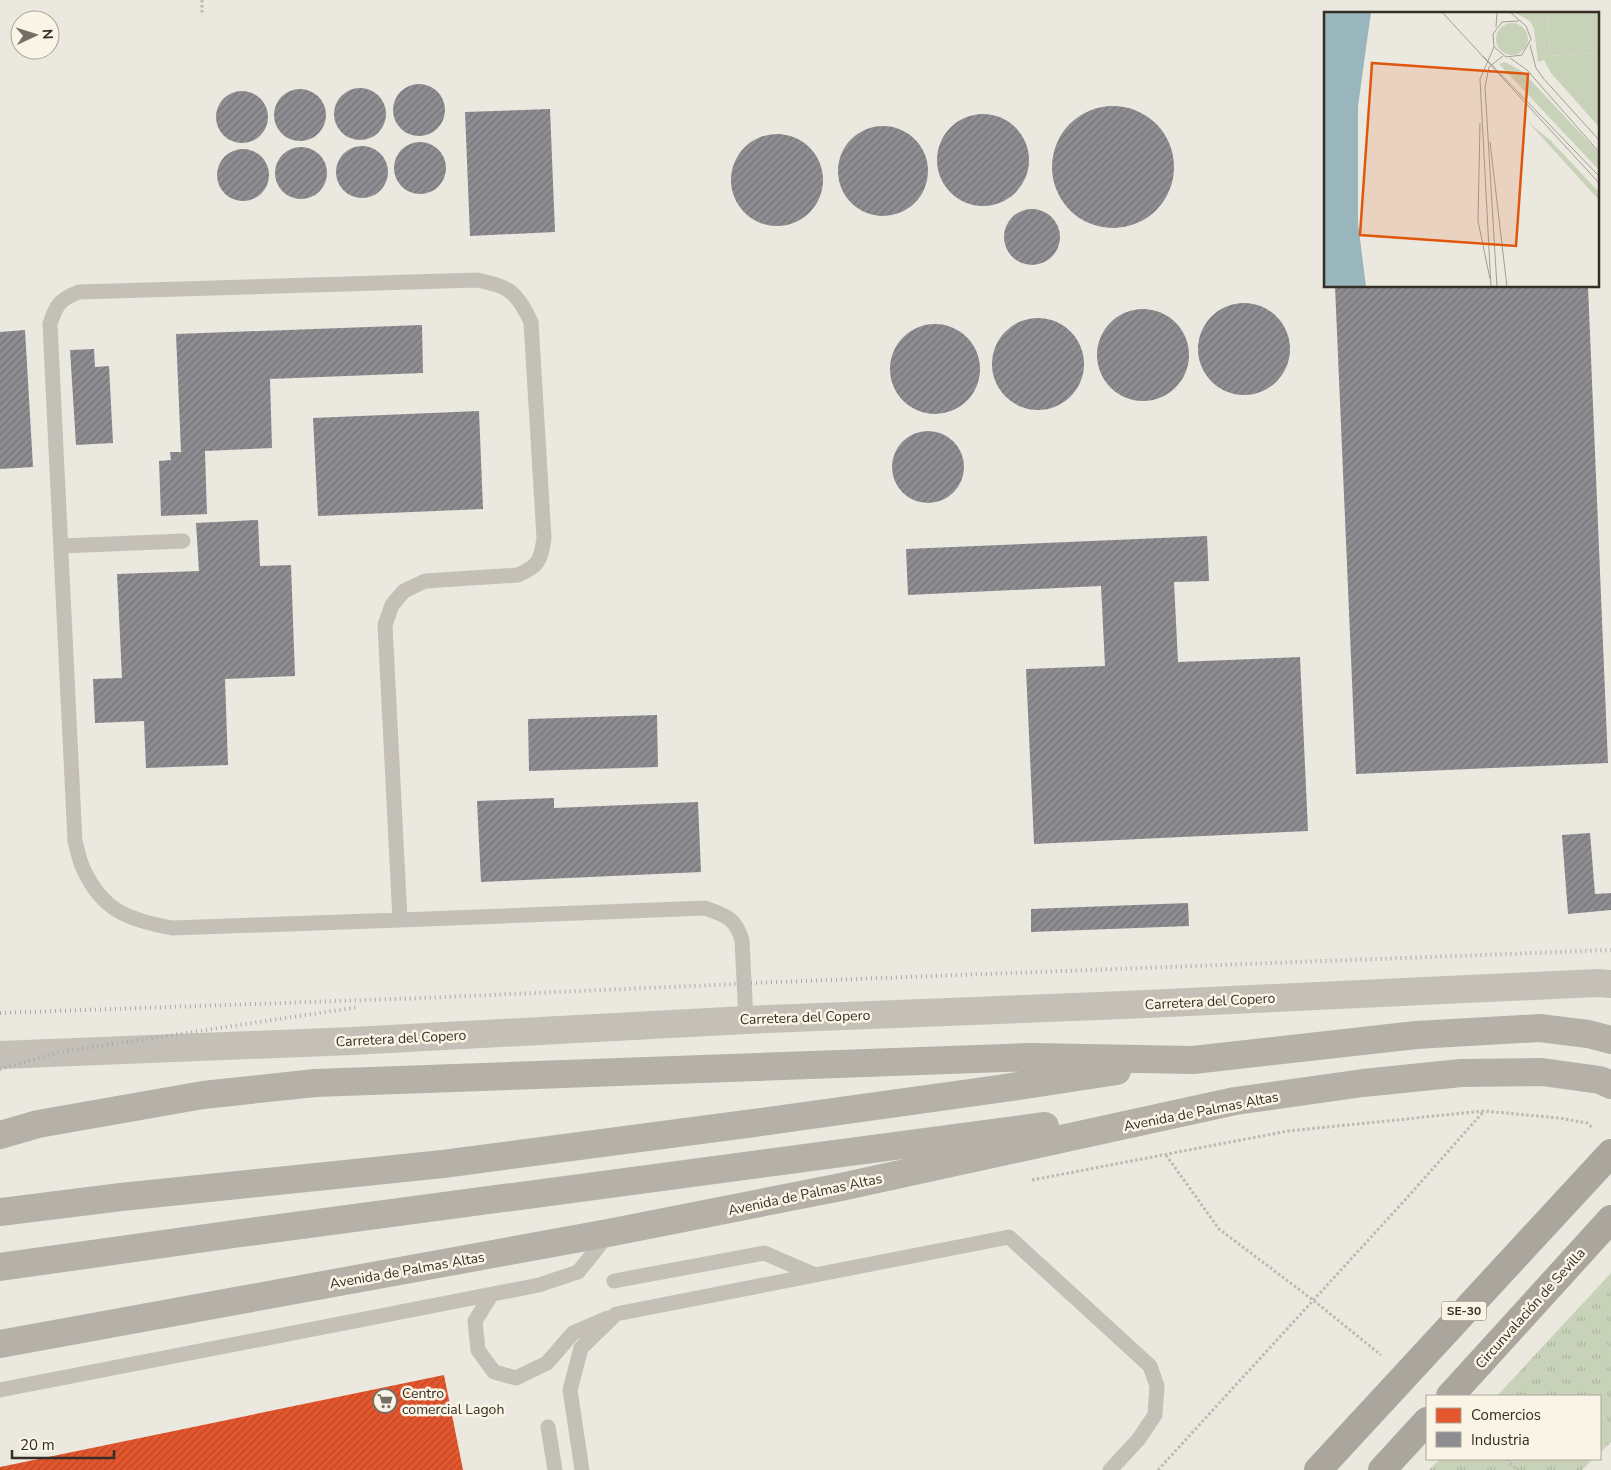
<svg xmlns="http://www.w3.org/2000/svg" width="1611" height="1470" font-family="'Nunito Sans',sans-serif">
	<style>
		.grass { fill: url(#grass-tufts) }
		.shops { fill: url(#shops-hatch) }
		.industry { fill: url(#industry-hatch) }
		.lines { fill: none; stroke-linecap: round; stroke-linejoin: round }
		.path { stroke: #bdb8b0; stroke-width: 3; stroke-dasharray: 2.5 2.5; stroke-linecap: butt }
		.lane { stroke: #c4c0b8; stroke-width: 15 }
		.street { stroke: #c4c0b8; stroke-width: 28 }
		.secondary { stroke: #b5b0a8; stroke-width: 28 }
		.highway { stroke: #aaa69e; stroke-width: 28 }
		.rail { stroke: #aca8a2; stroke-width: 4; stroke-dasharray: 1 4; stroke-linecap: butt }
		.highway-bridge { stroke: #aaa69e; stroke-width: 28 }
		.labels { text-anchor: middle; stroke-width: 5; stroke-linejoin: round; paint-order: stroke }
		.shield { fill: #f9f4e5; stroke: #70695f; stroke-width: 1 }
		.shield-label { font-size: 12px; font-weight: bold; fill: #352e26 }
		.street-label { font-size: 14px; fill: #352e26; stroke: #f9f4e5 }
		.poi-label { font-size: 14px; fill: #352e26; stroke: #f9f4e5; text-anchor: start }
		.inset-road { fill: none; stroke: #a29e95; stroke-width: 1 }
		.view { fill: #df570d; fill-opacity: 0.15; stroke: #df570d; stroke-width: 2.5 }
		.inset-edge { fill: none; stroke: #352e26; stroke-width: 2.5 }
	</style>
	<defs>
		<pattern id="grass-tufts" width="24" height="20" patternUnits="userSpaceOnUse" patternTransform="scale(1.25)"><rect width="24" height="20" fill="#c8d2b8"/><path d="M3 7l-1-3M5 7V3M7 7l1-3M15 17l-1-3M17 17v-4M19 17l1-3" fill="none" stroke="#acb59e"/></pattern>
		<pattern id="shops-hatch" width="6" height="6" patternUnits="userSpaceOnUse" patternTransform="scale(1.25)"><rect width="6" height="6" fill="#e4572e"/><path d="M-1 1l2-2M0 6l6-6M5 7l2-2" fill="none" stroke="#ba4827"/></pattern>
		<pattern id="industry-hatch" width="6" height="6" patternUnits="userSpaceOnUse" patternTransform="scale(1.25)"><rect width="6" height="6" fill="#8d8d92"/><path d="M-1 1l2-2M0 6l6-6M5 7l2-2" fill="none" stroke="#747477"/></pattern>
	</defs>
	<rect width="100%" height="100%" fill="#ebe8df"/>
	<path class="grass" d="M1611,1273V1442L1600,1453V1396H1497Z
		M1440,1459H1593L1582,1470H1429Z"/>
	<path class="shops" d="M444,1375L463,1470H0V1467Z"/>
	<path class="industry" d="M393 110a26 26 0 1 1 52 0a26 26 0 1 1-52 0Z
		M334 114a26 26 0 1 1 52 0a26 26 0 1 1-52 0Z
		M274 115a26 26 0 1 1 52 0a26 26 0 1 1-52 0Z
		M216 117a26 26 0 1 1 52 0a26 26 0 1 1-52 0Z
		M1052 167a61 61 0 1 1 122 0a61 61 0 1 1-122 0Z
		M550,109L555,232L470,236L465,112Z
		M937 160a46 46 0 1 1 92 0a46 46 0 1 1-92 0Z
		M838 171a45 45 0 1 1 90 0a45 45 0 1 1-90 0Z
		M731 180a46 46 0 1 1 92 0a46 46 0 1 1-92 0Z
		M394 168a26 26 0 1 1 52 0a26 26 0 1 1-52 0Z
		M336 172a26 26 0 1 1 52 0a26 26 0 1 1-52 0Z
		M275 173a26 26 0 1 1 52 0a26 26 0 1 1-52 0Z
		M217 175a26 26 0 1 1 52 0a26 26 0 1 1-52 0Z
		M1004 237a28 28 0 1 1 56 0a28 28 0 1 1-56 0Z
		M1335,286H1588L1608,763L1356,774Z
		M1198 349a46 46 0 1 1 92 0a46 46 0 1 1-92 0Z
		M1097 355a46 46 0 1 1 92 0a46 46 0 1 1-92 0Z
		M992 364a46 46 0 1 1 92 0a46 46 0 1 1-92 0Z
		M890 369a45 45 0 1 1 90 0a45 45 0 1 1-90 0Z
		M422,325L423,373L270,379L272,448L205,451L207,514L161,516L159,461L171,460L170,452H181L176,334Z
		M25,330L33,467L0,469V332Z
		M94,349L95,367L109,366L113,443L76,445L70,350Z
		M479,411L483,509L318,516L313,418Z
		M892 467a36 36 0 1 1 72 0a36 36 0 1 1-72 0Z
		M258,520L260,566L291,565L295,676L225,679L228,765L146,768L144,721L95,723L93,679L122,678L117,574L199,571L196,523Z
		M1207,536L1209,581L1174,582L1178,662L1300,657L1308,831L1034,844L1026,669L1105,666L1101,586L908,595L906,549Z
		M657,715L658,767L529,771L528,719Z
		M554,798V808L698,802L701,872L481,882L477,801Z
		M1590,833L1595,894L1611,893V910L1568,914L1562,835Z
		M1188,903L1189,926L1031,932V909Z"/>
	<g class="lines">
		<path class="path" d="M202,0V13
			M1166,1155L1219,1229L1313,1300L1381,1355
			M1032,1180L1288,1131L1484,1111L1559,1118L1587,1123L1593,1128
			M1507,1459L1517,1470
			M1158,1470L1405,1200L1483,1112"/>
		<path class="lane" d="M61,546L183,541
			M400,920L172,928C129,920 102,911 83,868C79,860 78,850 75,842L50,324C56,305 60,299 79,292L477,280C509,286 517,292 531,322L544,538C541,560 539,566 518,575L425,581L404,591L392,605L385,625L400,920L705,908C726,916 735,917 742,940L746,1020
			M614,1281L764,1253L815,1275
			M492,1294L475,1321L478,1350L494,1372L516,1378L547,1363L573,1333L608,1318
			M0,1390L539,1285L578,1272L592,1255L608,1234
			M548,1427L555,1470
			M582,1470L570,1390L581,1348L616,1314L1009,1237L1150,1366L1157,1386L1155,1415L1138,1440L1110,1470"/>
		<path class="street" d="M0,1055L352,1041L746,1020L1124,1005L1597,983L1611,984"/>
		<path class="secondary" d="M0,1135L38,1124L203,1095L315,1083L1032,1057L1193,1060L1416,1035L1540,1028L1588,1034L1611,1040
			M0,1212L121,1197L443,1164L754,1123L998,1089L1117,1071
			M0,1267L234,1234L1045,1126
			M0,1344L608,1233L841,1187L1235,1101L1363,1083L1461,1073L1542,1072L1600,1080L1611,1085"/>
		<path class="highway" d="M1450,1396L1611,1219
			M1382,1470L1427,1421"/>
		<path class="rail" d="M751,983L1611,950
			M0,1013L422,998L736,984
			M0,1069L60,1052L359,1007"/>
		<path class="highway-bridge" d="M1318,1470L1611,1153"/>
	</g>
	<defs>
		<g id="supermarket-ring" transform="scale(1.25)"><circle r="9.5" fill="#f9f4e5" stroke="#756f67" stroke-width="1.5"/><path d="M-6-5.5h2.5l.6 2H6L4.5 2H-2.5L-4.4-4H-6ZM-1.5 3.2a1.3 1.3 0 1 0 .1 0ZM3 3.2a1.3 1.3 0 1 0 .1 0Z" fill="#756f67"/></g>
	</defs>
	<g fill-rule="evenodd">
		<use href="#supermarket-ring" x="385" y="1401"/>
	</g>
	<g class="labels">
		<rect class="shield" x="1441.5" y="1301.5" width="45" height="19" rx="4"/>
		<g class="shield-label">
			<text x="1464" y="1315">SE-30</text>
		</g>
		<g class="street-label">
			<text transform="translate(1210 1001) rotate(-3)" y="5">Carretera del Copero</text>
			<text transform="translate(805 1017) rotate(-2)" y="5">Carretera del Copero</text>
			<text transform="translate(401 1038) rotate(-3)" y="5">Carretera del Copero</text>
			<text transform="translate(1201 1111) rotate(-11)" y="5">Avenida de Palmas Altas</text>
			<text transform="translate(805 1194) rotate(-12)" y="5">Avenida de Palmas Altas</text>
			<text transform="translate(407 1270) rotate(-10)" y="5">Avenida de Palmas Altas</text>
			<text transform="translate(1530 1308) rotate(-48)" y="5">Circunvalación de Sevilla</text>
		</g>
		<g class="poi-label">
			<text x="402" y="1398">Centro<tspan x="402" dy="16">comercial Lagoh</tspan></text>
		</g>
	</g>
	<g transform="translate(1324 12)">
		<rect width="275" height="275" fill="#ebe8df"/>
		<path d="M190,0H224L226,44L275,41V115L227,61L220,48L214,50L210,17L206,9ZM172 27a16 16 0 1 1 32 0a16 16 0 1 1-32 0ZM181,50L198,59L275,141V158L175,52ZM204,110L227,129L275,180V188Z" fill="#c8d2b8"/>
		<path d="M224,0H275V41L226,44Z" fill="#c8d2b8"/>
		<path d="M0,0H47L34,94V211L42,275H0Z" fill="#9ab6bd"/>
		<path class="inset-road" d="M118,0L275,171M186,0L202,14L207,27L198,43L182,45L170,35L169,22L178,10L195,9M172,15L173,0M206,33L212,56L219,66L275,128M159,44L275,164M186,46L203,58L275,140M156,111L154,209L166,267M166,130L183,275M167,275L156,67L170,35M173,275L161,75L165,55L179,44"/>
		<path class="view" d="M48,51L204,62L192,234L36,223Z"/>
		<rect width="275" height="275" class="inset-edge"/>
	</g>
	<rect x="1426" y="1395" width="175" height="65" fill="#f9f4e5" stroke="#aba599"/>
	<rect x="1436" y="1408" width="25" height="15" fill="#e4572e" stroke="#aba599"/>
	<text x="1471" y="1420" font-size="15" fill="#352e26">Comercios</text>
	<rect x="1436" y="1432" width="25" height="15" fill="#8d8d92" stroke="#aba599"/>
	<text x="1471" y="1445" font-size="15" fill="#352e26">Industria</text>
	<g transform="translate(35 35) rotate(86)"><circle r="24" fill="#f9f4e5" stroke="#aba599"/>
	<path d="M0-4L9 19L0 12L-9 19Z" fill="#756f67"/>
	<text y="-8" font-size="14" font-weight="bold" text-anchor="middle" fill="#352e26">N</text>
	</g>
	<path d="M12 1450v8h102v-8" fill="none" stroke="#352e26" stroke-width="2.5"/>
	<text x="20" y="1450" font-size="15" fill="#352e26" stroke="#f9f4e5" stroke-width="4" paint-order="stroke">20 m</text>
</svg>
